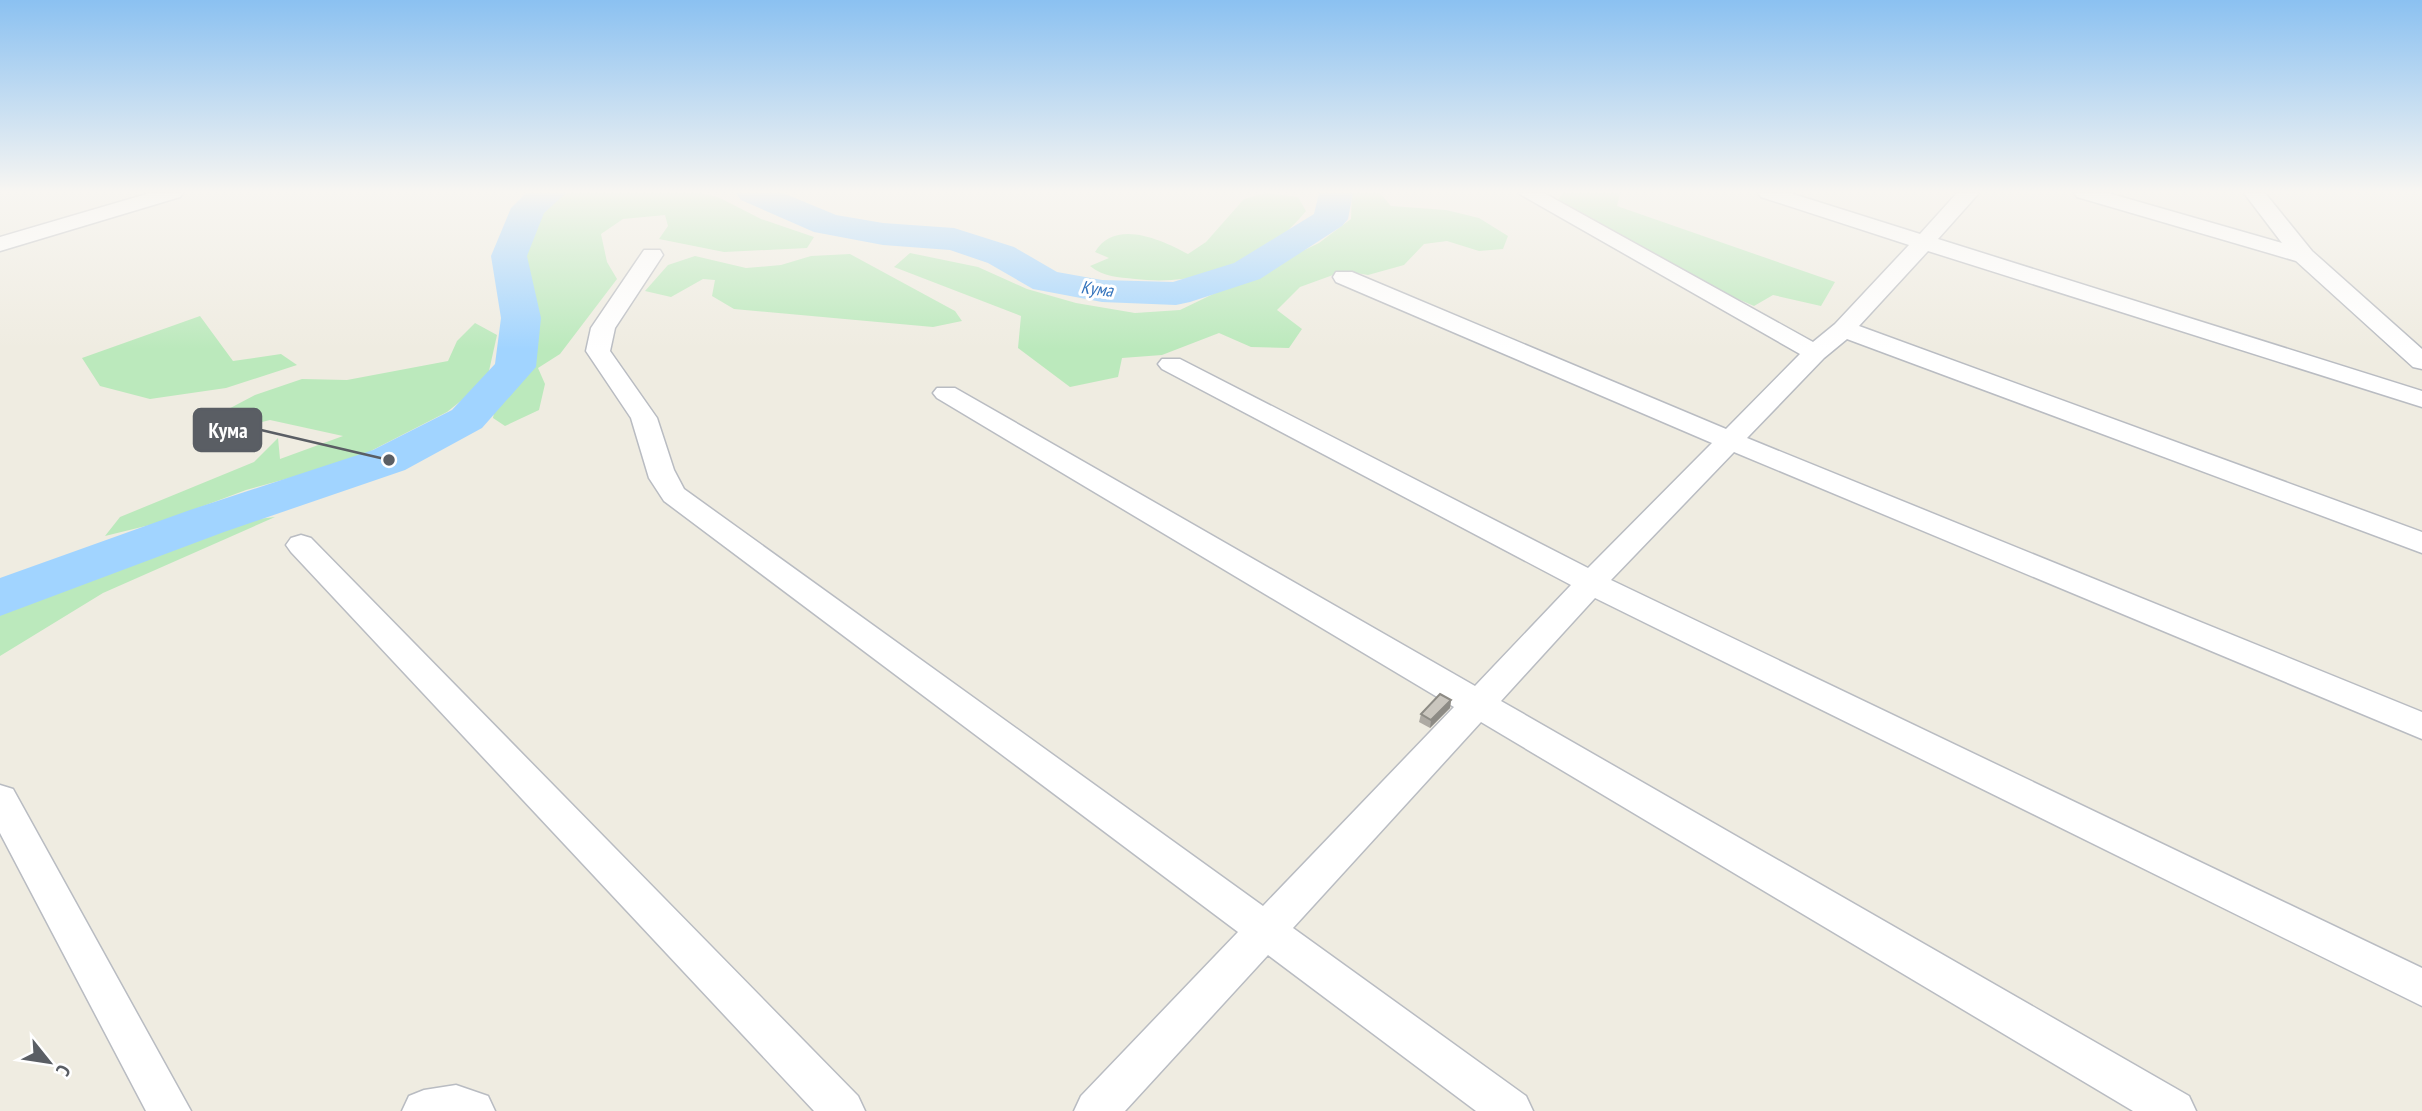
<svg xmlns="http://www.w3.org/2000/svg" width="2422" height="1111" font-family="'PT Sans Narrow',sans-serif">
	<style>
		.green { fill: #bbe9bc }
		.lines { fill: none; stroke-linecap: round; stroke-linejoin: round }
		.river { fill: #a1d4ff; fill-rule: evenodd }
		.street-casing { stroke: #b9bcc2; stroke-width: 3 }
		.street { fill: #fff; fill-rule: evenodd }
		.wall { fill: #aeaaa3 }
		.shaded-wall { fill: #8d8b85 }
		.building { fill: #cac6be; stroke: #8d8b85; stroke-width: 2 }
		.labels { text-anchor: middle; stroke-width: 6; stroke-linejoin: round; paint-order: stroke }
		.far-water-label { font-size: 18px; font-style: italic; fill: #3373bc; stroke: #fff }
		.leader { fill: none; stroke: #5a5e64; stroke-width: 2.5 }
		.callout-dot { fill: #5a5e64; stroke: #fff; stroke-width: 2.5 }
		.callout { fill: #5a5e64; stroke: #5a5e64; stroke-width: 2.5 }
		.callout-label { font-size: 21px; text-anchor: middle; font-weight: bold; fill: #fff }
	</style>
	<rect width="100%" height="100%" fill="#efece1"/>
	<path class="green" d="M700,193L718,197L761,219L814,237L807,248L724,252L659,239L668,226L665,215L623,219L601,234L607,262L617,279L560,354L538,368L545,384L539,410L505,426L493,418L496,401L526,365L530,331L517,257L534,211L560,193Z
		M1266,193L1298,197L1306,211C1265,262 1199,287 1135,279C1118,277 1104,277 1090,266L1109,258L1095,252C1115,218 1162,240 1188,254L1206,242L1244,199Z
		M1352,193H1380L1391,206L1446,210L1479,218L1508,236L1503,249L1479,251L1447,241L1424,244L1404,265L1368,275L1344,271L1300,287L1277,310L1302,329L1289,348L1251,347L1219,333L1162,355L1122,358L1118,377L1070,387L1018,348L1021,316L894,267L910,253L978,267L1027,289L1076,303L1135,313L1180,310L1319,243L1351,219Z
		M1562,193H1620L1617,206L1835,282L1821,306L1773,295L1754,306L1703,284L1558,201Z
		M850,254L955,311L962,321L933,327L734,309L712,296L715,280L703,279L671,297L645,291L668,265L695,256L746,268L781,265L811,256Z
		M200,316L233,361L281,354L297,365L226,388L150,399L100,386L82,358Z
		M475,323L497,335L487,380L447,412L351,461L246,490L158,523L105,536L120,517L254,462L278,438L280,459L343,436L270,420L223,432L219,414L255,395L302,379L347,380L448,361L457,341Z
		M275,517L103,593L0,656V614L218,524Z"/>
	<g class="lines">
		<path class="river" d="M526,193H566L544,213L527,256L541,318L536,367L482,428L405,470L224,532L0,616V578L190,510L373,450L452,410L495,364L501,318L491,256L511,208Z
			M736,193H783L836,215L883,223L954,228L1014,247L1057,272L1102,280L1173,282L1234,263L1314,214L1319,193H1353L1348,219L1342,226L1260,279L1190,302L1176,305L1102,302L1033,289L988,263L950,250L883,245L814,232L741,200Z"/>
		<g class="street-casing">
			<path id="street" d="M150,193H183L180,197L0,251V237Z
				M1518,193H1544L1813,342L1835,324L1909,245L1761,197L1758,193H1790L1920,234L1957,193H1979L1938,239L2422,391V407L1928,251L1859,326L2422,532V553L1847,339L1824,358L1747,438L2422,712V739L1734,452L1611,580L2422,968V1006L1595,598L1501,701L2189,1096L2196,1111H2133L1481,722L1293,928L1526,1096L1533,1111H1476L1268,955L1125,1111H1074L1081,1096L1238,932L664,501L649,478L631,418L586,351L591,328L644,250H660L663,255L615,328L610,351L657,418L674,470L684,489L1263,906L1454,707L937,398L933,393L937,388H955L1475,686L1571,585L1162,369L1158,364L1162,359H1180L1588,568L1712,443L1336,282L1333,277L1336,272H1352L1726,429L1800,354Z
				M2074,193H2108L2282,243L2244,193H2265L2312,251L2422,349V369L2413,367L2296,261L2077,197Z
				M301,535L311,538L858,1096L865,1111H814L291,552L286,545L291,538Z
				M0,785L13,789L191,1111H146L0,833Z
				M456,1085L488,1096L495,1111H402L409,1096L424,1090Z"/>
		</g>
		<use href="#street" class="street"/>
	</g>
	<path class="wall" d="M1451,700L1450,708L1430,728L1419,722L1421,714Z"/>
	<path class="shaded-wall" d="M1451,700L1450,708L1430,728L1431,720Z"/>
	<path class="building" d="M1440,694L1451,700L1431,720L1421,714Z"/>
	<linearGradient id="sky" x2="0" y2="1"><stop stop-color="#8bc1f1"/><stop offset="0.55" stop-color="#f8f6f2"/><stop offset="1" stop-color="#f8f6f2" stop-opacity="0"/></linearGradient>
	<rect width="2422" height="349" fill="url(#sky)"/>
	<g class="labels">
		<g class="far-water-label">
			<text transform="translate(1097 289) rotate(7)" y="6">Кума</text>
		</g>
	</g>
	<path class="leader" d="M389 460L261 430"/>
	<circle class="callout-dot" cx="389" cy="460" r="7"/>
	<rect class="callout" x="194" y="409" width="67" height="42" rx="7"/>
	<g class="callout-label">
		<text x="228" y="438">Кума</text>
	</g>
	<g transform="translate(49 1062) rotate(120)" stroke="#ffffff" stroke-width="5" paint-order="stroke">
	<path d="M0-5L12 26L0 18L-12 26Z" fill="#5a5e64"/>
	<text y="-10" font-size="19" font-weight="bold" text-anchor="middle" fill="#5a5e64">С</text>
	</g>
</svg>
